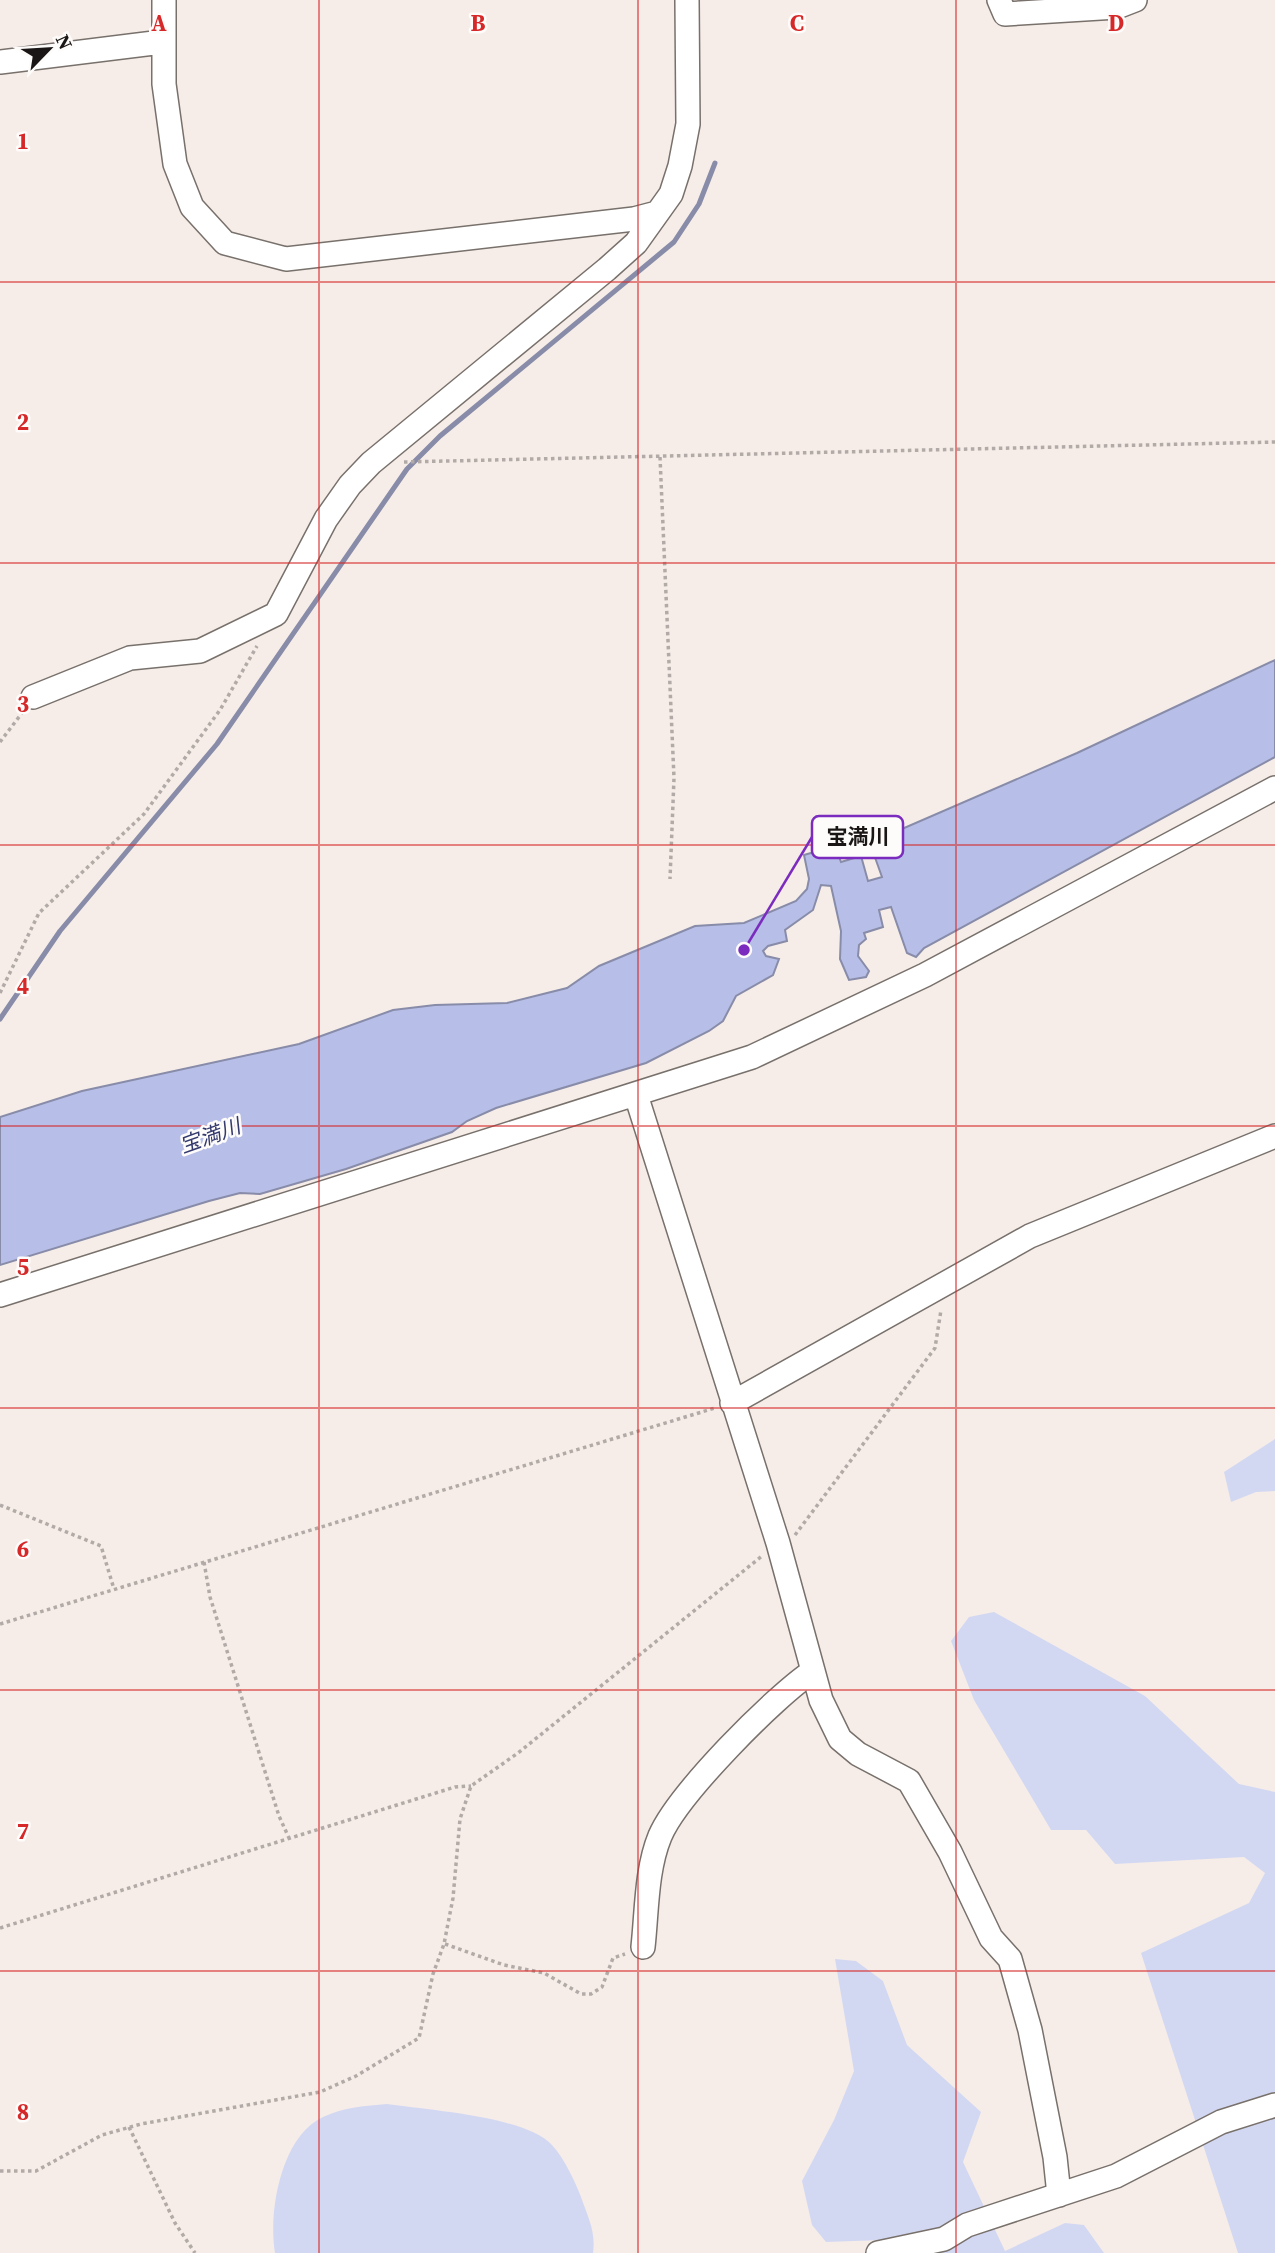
<svg xmlns="http://www.w3.org/2000/svg" width="1275" height="2253" font-family="'Source Serif 4','Noto Sans JP',serif">
	<style>
		.green { fill: #d3d8f2 }
		.water { fill: #b7bfe8; stroke: #888ca9; stroke-width: 2 }
		.lines { fill: none; stroke-linecap: round; stroke-linejoin: round }
		.stream { stroke: #888ca9; stroke-width: 5 }
		.minor-casing { stroke: #78706b; stroke-width: 26 }
		.path { stroke: #b1aaa6; stroke-width: 3.5; stroke-dasharray: 3.5 3.5; stroke-linecap: butt }
		.minor { stroke: #fff; stroke-width: 23 }
		.grid { fill: none; stroke: #d62828; stroke-width: 2; stroke-opacity: 0.55 }
		.labels { text-anchor: middle; stroke-width: 5; stroke-linejoin: round; paint-order: stroke }
		.water-label { font-size: 21px; font-style: italic; fill: #343a6e; stroke: #fefcfb }
		.grid-label { font-size: 23px; text-anchor: middle; font-weight: bold; fill: #d62828; stroke: #fefcfb; stroke-width: 5; stroke-linejoin: round; paint-order: stroke }
		.leader { fill: none; stroke: #7b2cbf; stroke-width: 2.5 }
		.callout-dot { fill: #7b2cbf; stroke: #fefcfb; stroke-width: 2.5 }
		.callout { fill: #fefcfb; stroke: #7b2cbf; stroke-width: 2.5 }
		.callout-label { font-size: 21px; text-anchor: middle; font-weight: bold; fill: #1a1615 }
	</style>
	<rect width="100%" height="100%" fill="#f6ede8"/>
	<path class="green" d="M1275,1439V1491L1256,1492L1231,1502L1224,1472Z
		M994,1612L1145,1696L1239,1784L1275,1792V2253H1238L1141,1953L1249,1903L1265,1873L1244,1857L1115,1864L1086,1830H1051L974,1700L951,1641L969,1617Z
		M835,1959L856,1961L883,1981L907,2045L981,2112L963,2162L1005,2251L1065,2223L1084,2225L1104,2253H918L910,2239L826,2242L812,2225L802,2181L834,2120L854,2071Z
		M387,2104C427,2110 525,2116 552,2145C564,2158 575,2181 581,2197C588,2217 596,2232 593,2253H275C268,2212 281,2136 323,2117C344,2107 365,2106 387,2104Z"/>
	<path class="water" d="M1275,660V757L924,948L916,957L907,953L891,907L879,910L883,927L864,933L866,939L859,945L858,956L869,971L866,977L849,980L840,959L841,931L831,886L821,885L813,910L785,930L787,941L768,946L763,951L766,956L779,959L773,975L736,996L723,1021L709,1031L646,1063L496,1108L467,1121L452,1132L346,1169L260,1194L240,1193L209,1201L0,1265V1117L82,1091L299,1044L393,1010L435,1005L507,1003L567,988L599,966L695,926L744,923L796,901L807,889L809,879L804,855L835,846L841,862L861,856L868,881L882,877L868,838L871,836L895,832L1077,753Z"/>
	<g class="lines">
		<path class="stream" d="M0,1019L60,931L217,744L407,469L440,436L674,242L699,204L715,163"/>
		<g class="minor-casing">
			<path id="minor" d="M164,0V84L175,164L192,207L225,243L286,259L634,219L657,213
				M999,0L1005,14L1117,7L1135,0
				M0,62L162,42
				M33,697L130,658L200,651L276,614L326,519L350,485L371,463L607,269L636,243L671,194L680,166L688,124L687,0
				M636,1095L778,1543L821,1700L840,1739L858,1754L909,1781L950,1852L991,1938L1010,1959L1030,2030L1055,2157L1059,2195
				M0,1295L752,1057L925,975L1275,788
				M732,1403L1030,1236L1275,1136
				M643,1947C647,1911 646,1870 660,1836C678,1794 774,1697 813,1671
				M878,2253L944,2239L967,2225L1116,2176L1221,2122L1275,2105"/>
		</g>
		<path class="path" d="M660,457L674,778L670,879
			M404,462L1275,442
			M0,742L22,713
			M0,993L39,913L144,814L220,710L257,646
			M0,1505L101,1546L114,1589
			M795,1535L935,1348L941,1310
			M204,1562L210,1597L279,1816L289,1838
			M0,1624L715,1408
			M0,1928L455,1787L471,1786
			M445,1944L504,1965L544,1973L581,1994H591L602,1987L613,1958L625,1954
			M129,2127L175,2223L195,2253
			M0,2171H36L102,2135L141,2124L320,2092L356,2076L419,2038L433,1974L444,1944L453,1898L460,1819L471,1786L518,1753L762,1556"/>
		<use href="#minor" class="minor"/>
	</g>
	<path class="grid" d="M319,0V2253M638,0V2253M956,0V2253M0,282H1275M0,563H1275M0,845H1275M0,1126H1275M0,1408H1275M0,1690H1275M0,1971H1275"/>
	<g class="labels">
		<g class="water-label">
			<text transform="translate(210 1136) rotate(-20)" y="7">宝満川</text>
		</g>
	</g>
	<g class="grid-label">
		<text x="159" y="31">A</text>
		<text x="478" y="31">B</text>
		<text x="797" y="31">C</text>
		<text x="1116" y="31">D</text>
		<text x="23" y="149">1</text>
		<text x="23" y="430">2</text>
		<text x="23" y="712">3</text>
		<text x="23" y="994">4</text>
		<text x="23" y="1275">5</text>
		<text x="23" y="1557">6</text>
		<text x="23" y="1839">7</text>
		<text x="23" y="2120">8</text>
	</g>
	<path class="leader" d="M744 950L812 837"/>
	<circle class="callout-dot" cx="744" cy="950" r="7"/>
	<rect class="callout" x="812" y="816" width="91" height="42" rx="7"/>
	<g class="callout-label">
		<text x="858" y="844">宝満川</text>
	</g>
	<g transform="translate(49 49) rotate(65)" stroke="#fefcfb" stroke-width="5" paint-order="stroke">
	<path d="M0-5L12 26L0 18L-12 26Z" fill="#1a1615"/>
	<text y="-10" font-size="19" font-weight="bold" text-anchor="middle" fill="#1a1615">N</text>
	</g>
</svg>
